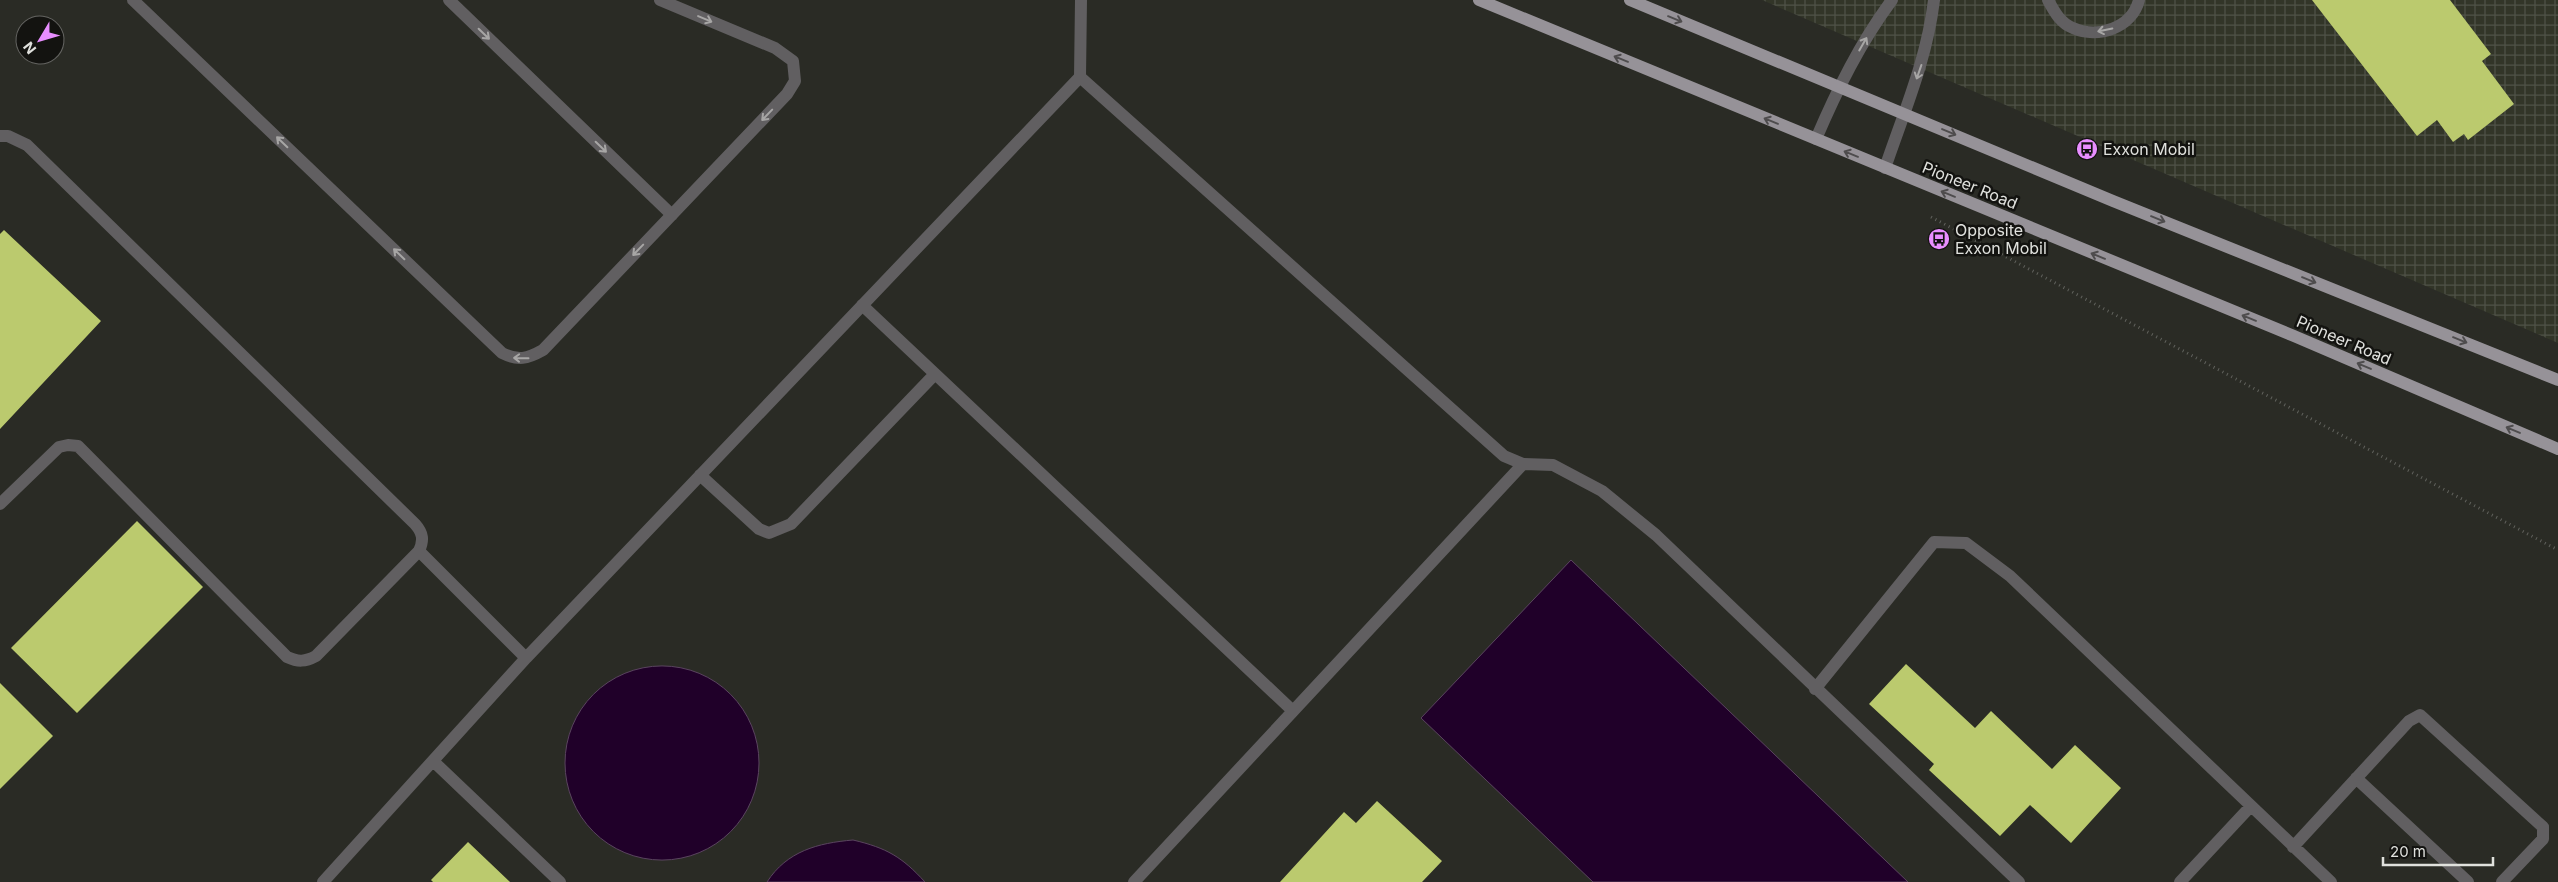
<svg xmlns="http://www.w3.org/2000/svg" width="2558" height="882" font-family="Inter,sans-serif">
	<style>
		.industrial { fill: url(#industrial-grid) }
		.water { fill: #200029; stroke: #5a445f }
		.building { fill: #bbca6e }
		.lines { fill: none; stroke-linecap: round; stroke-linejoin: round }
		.path { stroke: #61625d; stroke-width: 3; stroke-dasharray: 1 4; stroke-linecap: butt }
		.service { stroke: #615f61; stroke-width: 12 }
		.primary { stroke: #969298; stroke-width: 12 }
		.oneway { stroke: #a7a6a5 }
		.oneway2 { stroke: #4e4c4d }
		.labels { text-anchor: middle; stroke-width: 5; stroke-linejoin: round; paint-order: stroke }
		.poi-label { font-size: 16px; fill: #e0e1dd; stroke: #131310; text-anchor: start }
		.street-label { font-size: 16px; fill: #e0e1dd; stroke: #131310 }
	</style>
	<defs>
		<pattern id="industrial-grid" width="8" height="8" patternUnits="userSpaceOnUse" patternTransform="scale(1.25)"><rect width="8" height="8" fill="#323528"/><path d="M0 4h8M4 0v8" fill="none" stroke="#4f5247"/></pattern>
	</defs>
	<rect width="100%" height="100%" fill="#2a2b25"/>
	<path class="industrial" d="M1762,0H2558V343Z"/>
	<path class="water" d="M1571,560L1908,882H1593L1421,718Z
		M565 763a97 97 0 1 1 194 0a97 97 0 1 1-194 0Z
		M853,840C887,848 902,857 925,882H767C787,851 818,843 853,840Z"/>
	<path class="building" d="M2312,0H2450L2491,54L2482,61L2514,104L2468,140L2464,134L2453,142L2437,120L2417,136Z
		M4,230L101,321L0,429V234Z
		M137,521L203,587L77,713L11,648Z
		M1906,664L1975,728L1991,711L2052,769L2075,745L2121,788L2071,843L2030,805L2000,836L1929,770L1934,764L1869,704Z
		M0,683L53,736L0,789Z
		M1377,801L1442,861L1422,882H1280L1344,812L1356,823Z
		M468,842L510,882H433L431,880Z"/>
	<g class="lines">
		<path class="path" d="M1931,217L2558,550"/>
		<path class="service" d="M133,0L502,353C518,361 527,359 543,350L787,94L795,81L793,61L775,48L660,0
			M449,0L672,215
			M2048,0C2054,11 2060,23 2073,28C2098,39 2132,28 2139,0
			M1080,77L1504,456L1523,464L1553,465L1602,491L1656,535L2019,882
			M0,136H8L27,145L415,524C423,533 424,540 419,551L316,656C305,662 298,662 287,657L78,446L68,445L59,447L0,504
			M1816,139C1837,90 1860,43 1892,0
			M1885,168C1904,112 1927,59 1934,0
			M862,305L1293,711
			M700,475L759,529L769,533L791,524L935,374
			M419,551L526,658
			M1815,689L1934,542L1966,543L2010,576L2331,882
			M433,761L560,882
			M2356,778L2468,882
			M2293,847L2409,721L2420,715L2543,827V839L2502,882
			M323,882L526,658L1080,77L1081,0
			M1134,882L1523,464
			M2180,882L2251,806"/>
		<path class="primary" d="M1479,0L2294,336L2558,449
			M1630,0L2113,201L2558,380"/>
	</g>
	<defs><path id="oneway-shaft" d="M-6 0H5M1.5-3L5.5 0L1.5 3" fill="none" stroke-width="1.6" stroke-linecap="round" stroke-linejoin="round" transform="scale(1.25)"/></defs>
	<g class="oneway">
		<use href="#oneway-shaft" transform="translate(705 19) rotate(23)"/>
		<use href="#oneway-shaft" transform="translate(2105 30) rotate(168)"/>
		<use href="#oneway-shaft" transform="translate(484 34) rotate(44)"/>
		<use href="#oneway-shaft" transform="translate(1863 44) rotate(-60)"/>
		<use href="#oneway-shaft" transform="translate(1919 72) rotate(109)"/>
		<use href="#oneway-shaft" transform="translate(767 115) rotate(134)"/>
		<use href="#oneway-shaft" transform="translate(282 142) rotate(-136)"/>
		<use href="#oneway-shaft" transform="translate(601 147) rotate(44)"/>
		<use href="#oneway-shaft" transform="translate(638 250) rotate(134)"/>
		<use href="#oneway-shaft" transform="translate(399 254) rotate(-136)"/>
		<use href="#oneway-shaft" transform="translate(521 358) rotate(-179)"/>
	</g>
	<g class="oneway2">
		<use href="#oneway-shaft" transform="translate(1675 19) rotate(22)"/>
		<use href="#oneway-shaft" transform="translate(1621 59) rotate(-158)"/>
		<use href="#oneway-shaft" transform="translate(1771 121) rotate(-158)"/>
		<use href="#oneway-shaft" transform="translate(1949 132) rotate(23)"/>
		<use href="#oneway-shaft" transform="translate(1851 154) rotate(-158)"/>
		<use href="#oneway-shaft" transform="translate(1948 194) rotate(-158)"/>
		<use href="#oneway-shaft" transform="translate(2158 219) rotate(22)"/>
		<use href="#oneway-shaft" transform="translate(2098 256) rotate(-158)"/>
		<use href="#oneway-shaft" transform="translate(2309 280) rotate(22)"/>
		<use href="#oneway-shaft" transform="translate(2249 318) rotate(-158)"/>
		<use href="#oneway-shaft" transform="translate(2460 340) rotate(22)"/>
		<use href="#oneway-shaft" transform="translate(2364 366) rotate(-157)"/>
		<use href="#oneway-shaft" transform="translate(2513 430) rotate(-157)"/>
	</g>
	<defs>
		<g id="bus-disc" transform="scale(1.125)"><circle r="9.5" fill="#e88eff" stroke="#131310"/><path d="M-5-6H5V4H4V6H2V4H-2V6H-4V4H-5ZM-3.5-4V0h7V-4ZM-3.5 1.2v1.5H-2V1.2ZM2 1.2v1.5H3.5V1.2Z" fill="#111"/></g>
	</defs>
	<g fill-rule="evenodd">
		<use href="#bus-disc" x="2087" y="149"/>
		<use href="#bus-disc" x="1939" y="239"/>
	</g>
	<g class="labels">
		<g class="poi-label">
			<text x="2103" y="155">Exxon Mobil</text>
			<text x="1955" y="236">Opposite<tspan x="1955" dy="18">Exxon Mobil</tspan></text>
		</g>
		<g class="street-label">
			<text transform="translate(1970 185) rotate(22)" y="6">Pioneer Road</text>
			<text transform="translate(2344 340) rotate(23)" y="6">Pioneer Road</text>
		</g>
	</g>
	<g transform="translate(40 40) rotate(232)"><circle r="24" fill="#131310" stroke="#656562"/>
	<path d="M0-4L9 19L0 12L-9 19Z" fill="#e88eff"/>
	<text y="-8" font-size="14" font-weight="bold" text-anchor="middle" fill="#e0e1dd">N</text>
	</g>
	<path d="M2383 857v8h110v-8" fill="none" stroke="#e0e1dd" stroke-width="2.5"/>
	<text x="2390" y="857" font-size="15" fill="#e0e1dd" stroke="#131310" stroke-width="4" paint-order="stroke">20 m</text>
</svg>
